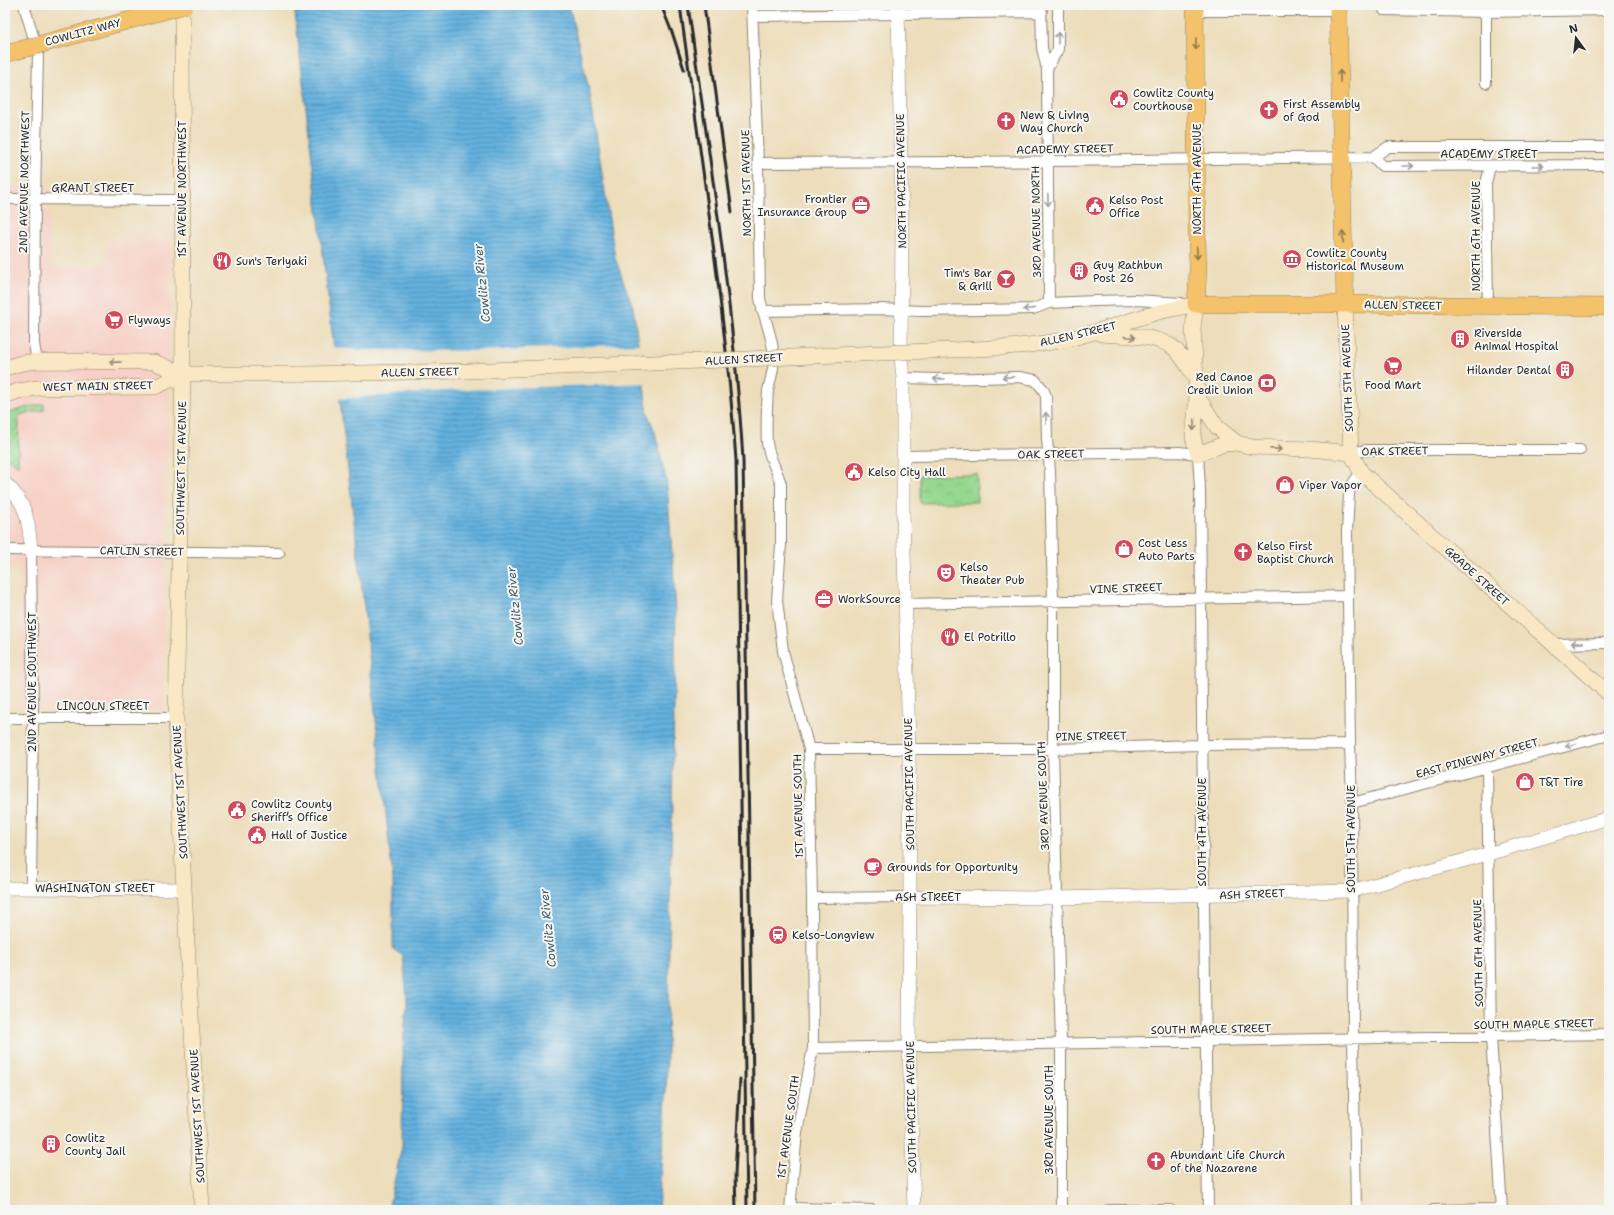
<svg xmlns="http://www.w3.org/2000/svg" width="1614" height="1215" font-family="'Shantell Sans',sans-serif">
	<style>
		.built { fill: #f7d1c6 }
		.grass { fill: url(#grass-dots); stroke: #60825e }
		.park { fill: url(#park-crowns); stroke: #60825e }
		.water { fill: url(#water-rules); stroke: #486e84 }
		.pier { fill: #edddba }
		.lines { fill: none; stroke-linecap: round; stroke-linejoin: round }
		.minor-casing { stroke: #8c8472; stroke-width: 12 }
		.tertiary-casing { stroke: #8c8472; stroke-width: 14 }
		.secondary-casing { stroke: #8c8472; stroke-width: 16 }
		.primary-casing { stroke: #8c8472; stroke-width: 18 }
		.minor { stroke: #fff; stroke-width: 10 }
		.tertiary { stroke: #fff; stroke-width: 13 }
		.secondary { stroke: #fae7c3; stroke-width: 15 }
		.primary { stroke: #f3c26a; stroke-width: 17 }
		.rail { stroke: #2b2b2b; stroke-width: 3 }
		.secondary-bridge-casing { stroke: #8c8472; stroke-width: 16; stroke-linecap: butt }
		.primary-bridge-casing { stroke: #8c8472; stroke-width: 18; stroke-linecap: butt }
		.secondary-bridge { stroke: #fae7c3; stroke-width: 15 }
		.primary-bridge { stroke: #f3c26a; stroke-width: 17 }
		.oneway { stroke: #a0a0a0 }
		.oneway2 { stroke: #8f764a }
		.oneway3 { stroke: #928977 }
		.labels { text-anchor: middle; stroke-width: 4; stroke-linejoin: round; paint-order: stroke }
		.street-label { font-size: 11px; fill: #2b2b2b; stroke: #f6f6f2 }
		.poi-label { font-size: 11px; fill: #2b2b2b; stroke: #f6f6f2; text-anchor: start }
		.water-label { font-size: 12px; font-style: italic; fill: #3f5a6a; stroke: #f6f6f2 }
	</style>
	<defs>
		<pattern id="grass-dots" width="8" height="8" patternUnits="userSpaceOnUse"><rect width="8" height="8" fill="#96d890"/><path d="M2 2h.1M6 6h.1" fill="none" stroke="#81ba7c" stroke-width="1.8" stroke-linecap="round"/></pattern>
		<pattern id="park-crowns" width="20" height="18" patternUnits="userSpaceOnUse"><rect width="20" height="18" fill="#96d890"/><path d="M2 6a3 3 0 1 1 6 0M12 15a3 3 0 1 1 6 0" fill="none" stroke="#81ba7c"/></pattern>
		<pattern id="water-rules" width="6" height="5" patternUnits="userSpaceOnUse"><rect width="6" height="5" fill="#64b1de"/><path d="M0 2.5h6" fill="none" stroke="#5390b4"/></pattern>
	</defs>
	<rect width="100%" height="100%" fill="#f6f6f2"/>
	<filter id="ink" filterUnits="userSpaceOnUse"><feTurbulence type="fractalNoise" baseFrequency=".025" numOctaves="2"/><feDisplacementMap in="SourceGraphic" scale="8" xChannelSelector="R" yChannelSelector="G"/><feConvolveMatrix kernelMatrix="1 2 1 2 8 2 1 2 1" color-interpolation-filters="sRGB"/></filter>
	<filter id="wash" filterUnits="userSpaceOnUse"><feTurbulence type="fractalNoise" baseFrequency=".012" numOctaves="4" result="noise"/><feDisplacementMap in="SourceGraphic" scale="16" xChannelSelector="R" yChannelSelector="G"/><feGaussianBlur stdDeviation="0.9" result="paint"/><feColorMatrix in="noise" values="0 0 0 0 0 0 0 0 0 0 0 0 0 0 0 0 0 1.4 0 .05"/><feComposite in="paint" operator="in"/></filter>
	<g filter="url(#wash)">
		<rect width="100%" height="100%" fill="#edddba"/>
		<path class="built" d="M5,189L49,190V267L106,266V239L171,241L163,710L21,707L20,566H5Z"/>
		<path class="grass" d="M44,404V410L19,415L18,466L5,456V414L24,408Z"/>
		<path class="park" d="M977,474V502L920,503V475Z"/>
		<path class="water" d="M294,5H569L590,94L615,258L633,307L648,415L655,432L667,484L676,609L666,1097L658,1210H388L402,1146L403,1050L407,1001L403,956L393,949V881L364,607Z"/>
		<path class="pier" d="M641,344L646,383L457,390L338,399L332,347L359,350L481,351Z"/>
	</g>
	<g filter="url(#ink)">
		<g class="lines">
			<g class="minor-casing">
				<path id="minor" d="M24,5L38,53L35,200L34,344L37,361
					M752,5L758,163L760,298C764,319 773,337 774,358C774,370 770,380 768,391C767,403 766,431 767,443C769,458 777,470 781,484V545L777,600L783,651L809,749L812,898L813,1048L797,1132L790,1210
					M1041,5L1042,48L1047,69L1049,303
					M1486,5V83
					M1384,10L1485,12L1609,10
					M1195,11H1338
					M753,16L1042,12
					M1047,69L1058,49V5
					M1373,157L1382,166L1609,165
					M758,163L973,162L1373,157L1388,147H1609
					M5,199L182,200
					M1488,305L1486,184L1490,166
					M762,311L882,309L921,311L1033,309L1049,303L1095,301L1136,300L1181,303
					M903,378L937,379L1019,377L1035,380L1043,389L1046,396L1047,440L1050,470L1053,602V749L1061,1044V1210
					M1351,453L1367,450H1580
					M904,456L1179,452L1198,454L1200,488C1202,729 1204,969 1208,1210
					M5,550L279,553
					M904,604L1348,596
					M1552,644L1609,643
					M5,718H176
					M809,749H1053L1202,745L1350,744
					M1487,768L1491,1037L1502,1210
					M1352,803L1609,735
					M31,888L33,718L31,550
					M812,898L910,897
					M813,1048L1609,1034
					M790,1208L872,1210
					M1108,1210H1170
					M1356,1210L1353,1038L1352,803L1350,744L1347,532L1349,494L1351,486L1361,472
					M1433,1210L1502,1209"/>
			</g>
			<g class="tertiary-casing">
				<path id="tertiary" d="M898,5L902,230L901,357L903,378V512L909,749L910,887L909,1047L914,1210
					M5,483C27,503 29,522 31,550
					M5,888L184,889
					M910,897L1057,898L1351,891L1488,854L1609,818"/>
			</g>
			<g class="secondary-casing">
				<path id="secondary" d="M182,5L183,374L176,718L184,889L202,1210
					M1345,304L1351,453L1361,472L1609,694
					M1101,334C1123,336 1158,334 1175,349C1183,357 1189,368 1195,377
					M927,351C973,349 1019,348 1064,340C1093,334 1120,323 1149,315C1164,310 1180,308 1196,304L1193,328L1197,396L1217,427L1237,443L1252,447L1310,449L1351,453
					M5,368L22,363L37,361L154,362L183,374
					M5,396L18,391L38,388L155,387L183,374H301
					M1197,396L1193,438L1198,454L1224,444L1237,443"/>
			</g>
			<g class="primary-casing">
				<path id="primary" d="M1195,5L1197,239L1198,270L1196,304H1345L1609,307
					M1338,5L1345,304"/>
			</g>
			<use href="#minor" class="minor"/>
			<use href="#tertiary" class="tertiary"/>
			<use href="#secondary" class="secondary"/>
			<use href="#primary" class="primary"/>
			<path class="rail" d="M661,5L673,35L684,69
				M680,5C700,156 725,307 736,460L747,1210
				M688,5C709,156 734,308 743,460L755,1210
				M704,5L732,212
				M736,1210L735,1174L740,1079"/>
			<g class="secondary-bridge-casing">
				<path id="secondary-bridge" d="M301,374L468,371L927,351"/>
			</g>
			<g class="primary-bridge-casing">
				<path id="primary-bridge" d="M5,54L185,5"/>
			</g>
			<use href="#secondary-bridge" class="secondary-bridge"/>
			<use href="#primary-bridge" class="primary-bridge"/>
		</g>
		<defs><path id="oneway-shaft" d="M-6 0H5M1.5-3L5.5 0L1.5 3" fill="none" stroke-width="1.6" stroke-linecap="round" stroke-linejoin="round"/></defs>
		<g class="oneway">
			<use href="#oneway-shaft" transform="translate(1058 38) rotate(-90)"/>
			<use href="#oneway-shaft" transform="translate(1408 166)"/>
			<use href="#oneway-shaft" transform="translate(1538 166)"/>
			<use href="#oneway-shaft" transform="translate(1048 200) rotate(89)"/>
			<use href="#oneway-shaft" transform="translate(1029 309) rotate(174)"/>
			<use href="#oneway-shaft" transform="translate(1008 377) rotate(178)"/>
			<use href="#oneway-shaft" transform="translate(939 379) rotate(180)"/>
			<use href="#oneway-shaft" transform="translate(1046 418) rotate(-91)"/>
			<use href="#oneway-shaft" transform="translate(1577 643) rotate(179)"/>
			<use href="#oneway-shaft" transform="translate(1571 745) rotate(165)"/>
		</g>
		<g class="oneway2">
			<use href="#oneway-shaft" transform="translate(1196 44) rotate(89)"/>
			<use href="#oneway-shaft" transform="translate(1340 76) rotate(-91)"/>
			<use href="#oneway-shaft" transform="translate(1343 237) rotate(-91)"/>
			<use href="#oneway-shaft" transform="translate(1197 253) rotate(87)"/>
		</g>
		<g class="oneway3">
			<use href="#oneway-shaft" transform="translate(1130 337) rotate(5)"/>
			<use href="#oneway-shaft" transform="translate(115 362) rotate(-179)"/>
			<use href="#oneway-shaft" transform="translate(1194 425) rotate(95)"/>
			<use href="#oneway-shaft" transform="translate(1276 449) rotate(1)"/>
		</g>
	</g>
	<defs>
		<g id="civic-disc" transform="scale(1)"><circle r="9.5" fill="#d1495b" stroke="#f6f6f2"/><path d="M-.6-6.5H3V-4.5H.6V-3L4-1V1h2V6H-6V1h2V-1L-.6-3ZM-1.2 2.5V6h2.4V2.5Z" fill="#fff"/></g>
		<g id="church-disc" transform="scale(1)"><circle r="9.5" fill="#d1495b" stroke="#f6f6f2"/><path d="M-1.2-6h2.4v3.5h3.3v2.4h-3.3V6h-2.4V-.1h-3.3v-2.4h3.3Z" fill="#fff"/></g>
		<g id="office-disc" transform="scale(1)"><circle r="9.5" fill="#d1495b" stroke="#f6f6f2"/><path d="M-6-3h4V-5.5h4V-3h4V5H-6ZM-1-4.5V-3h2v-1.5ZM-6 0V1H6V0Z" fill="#fff"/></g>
		<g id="museum-disc" transform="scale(1)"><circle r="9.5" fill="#d1495b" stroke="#f6f6f2"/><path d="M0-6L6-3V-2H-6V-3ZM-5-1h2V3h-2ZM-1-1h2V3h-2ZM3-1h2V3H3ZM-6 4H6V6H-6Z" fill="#fff"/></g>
		<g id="restaurant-disc" transform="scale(1)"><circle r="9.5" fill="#d1495b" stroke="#f6f6f2"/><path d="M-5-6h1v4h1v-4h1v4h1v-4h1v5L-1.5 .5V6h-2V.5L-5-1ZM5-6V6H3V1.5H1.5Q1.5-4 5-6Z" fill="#fff"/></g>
		<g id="building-disc" transform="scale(1)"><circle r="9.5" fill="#d1495b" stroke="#f6f6f2"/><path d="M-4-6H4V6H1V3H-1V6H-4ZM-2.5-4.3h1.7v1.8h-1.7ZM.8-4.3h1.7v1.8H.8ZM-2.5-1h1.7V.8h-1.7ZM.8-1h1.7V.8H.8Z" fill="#fff"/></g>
		<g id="bar-disc" transform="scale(1)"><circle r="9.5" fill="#d1495b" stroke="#f6f6f2"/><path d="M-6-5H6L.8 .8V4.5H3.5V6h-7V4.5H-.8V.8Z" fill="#fff"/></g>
		<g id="supermarket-disc" transform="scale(1)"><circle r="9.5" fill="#d1495b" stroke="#f6f6f2"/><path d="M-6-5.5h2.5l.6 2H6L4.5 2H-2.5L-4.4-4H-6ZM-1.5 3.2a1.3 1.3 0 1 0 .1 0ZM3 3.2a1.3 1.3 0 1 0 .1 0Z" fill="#fff"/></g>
		<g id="bank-disc" transform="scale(1)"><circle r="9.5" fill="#d1495b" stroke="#f6f6f2"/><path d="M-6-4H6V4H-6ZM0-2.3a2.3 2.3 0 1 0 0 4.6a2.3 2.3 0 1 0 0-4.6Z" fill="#fff"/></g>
		<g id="shop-disc" transform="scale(1)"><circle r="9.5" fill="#d1495b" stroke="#f6f6f2"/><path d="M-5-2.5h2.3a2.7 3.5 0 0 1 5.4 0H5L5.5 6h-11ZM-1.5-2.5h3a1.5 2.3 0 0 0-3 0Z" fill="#fff"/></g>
		<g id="theatre-disc" transform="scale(1)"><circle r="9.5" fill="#d1495b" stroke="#f6f6f2"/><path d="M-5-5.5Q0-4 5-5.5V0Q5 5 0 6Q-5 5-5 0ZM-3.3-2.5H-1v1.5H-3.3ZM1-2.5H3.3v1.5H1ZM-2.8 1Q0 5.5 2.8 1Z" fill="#fff"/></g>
		<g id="cafe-disc" transform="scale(1)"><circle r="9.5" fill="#d1495b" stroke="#f6f6f2"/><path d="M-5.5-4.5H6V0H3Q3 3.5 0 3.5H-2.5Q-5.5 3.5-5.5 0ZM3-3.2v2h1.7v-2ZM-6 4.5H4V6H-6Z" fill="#fff"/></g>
		<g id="station-disc" transform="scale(1)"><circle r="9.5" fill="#d1495b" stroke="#f6f6f2"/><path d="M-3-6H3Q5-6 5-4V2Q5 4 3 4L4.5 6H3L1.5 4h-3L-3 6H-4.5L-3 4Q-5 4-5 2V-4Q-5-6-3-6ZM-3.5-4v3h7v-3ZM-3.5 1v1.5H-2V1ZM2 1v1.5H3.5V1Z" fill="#fff"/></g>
	</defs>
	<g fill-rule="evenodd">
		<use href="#civic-disc" x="1119" y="99"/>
		<use href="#church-disc" x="1269" y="110"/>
		<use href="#church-disc" x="1006" y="121"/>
		<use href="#office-disc" x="861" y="205"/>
		<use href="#civic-disc" x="1095" y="206"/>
		<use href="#museum-disc" x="1292" y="259"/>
		<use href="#restaurant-disc" x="222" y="261"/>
		<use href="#building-disc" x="1079" y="271"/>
		<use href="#bar-disc" x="1006" y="279"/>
		<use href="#supermarket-disc" x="114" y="320"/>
		<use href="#building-disc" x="1460" y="339"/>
		<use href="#supermarket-disc" x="1393" y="366"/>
		<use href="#building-disc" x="1565" y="370"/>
		<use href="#bank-disc" x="1267" y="383"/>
		<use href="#civic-disc" x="854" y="472"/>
		<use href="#shop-disc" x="1285" y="485"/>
		<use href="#shop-disc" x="1124" y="549"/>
		<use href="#church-disc" x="1243" y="552"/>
		<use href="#theatre-disc" x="946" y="573"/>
		<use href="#office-disc" x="824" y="599"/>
		<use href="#restaurant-disc" x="950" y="637"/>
		<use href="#shop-disc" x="1525" y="782"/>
		<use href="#civic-disc" x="237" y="810"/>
		<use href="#civic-disc" x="257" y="835"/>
		<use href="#cafe-disc" x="873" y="867"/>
		<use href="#station-disc" x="778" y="935"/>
		<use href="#building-disc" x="51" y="1144"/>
		<use href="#church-disc" x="1156" y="1161"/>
	</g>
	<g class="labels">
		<g class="street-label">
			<text transform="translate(83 32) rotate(-15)" y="4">COWLITZ WAY</text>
			<text transform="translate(1065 149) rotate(-1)" y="4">ACADEMY STREET</text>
			<text x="1489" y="158">ACADEMY STREET</text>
			<text transform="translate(1197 179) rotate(-90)" y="4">NORTH 4TH AVENUE</text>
			<text transform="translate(901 181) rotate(-91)" y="4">NORTH PACIFIC AVENUE</text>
			<text transform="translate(24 182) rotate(-89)" y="4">2ND AVENUE NORTHWEST</text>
			<text transform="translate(746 183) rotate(-91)" y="4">NORTH 1ST AVENUE</text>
			<text x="93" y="192">GRANT STREET</text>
			<text transform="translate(182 189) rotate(-90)" y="4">1ST AVENUE NORTHWEST</text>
			<text transform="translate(1036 222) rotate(-91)" y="4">3RD AVENUE NORTH</text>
			<text transform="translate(1476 236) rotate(-90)" y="4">NORTH 6TH AVENUE</text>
			<text transform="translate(1403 305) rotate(1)" y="4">ALLEN STREET</text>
			<text transform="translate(1078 334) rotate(-13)" y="4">ALLEN STREET</text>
			<text transform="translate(744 359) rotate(-3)" y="4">ALLEN STREET</text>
			<text transform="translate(420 372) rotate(-1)" y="4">ALLEN STREET</text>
			<text transform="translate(1347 378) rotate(-92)" y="4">SOUTH 5TH AVENUE</text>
			<text transform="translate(98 386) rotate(-1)" y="4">WEST MAIN STREET</text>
			<text transform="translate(1395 451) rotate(-1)" y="4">OAK STREET</text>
			<text transform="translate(1051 454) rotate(-1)" y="4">OAK STREET</text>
			<text transform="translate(181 468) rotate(-89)" y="4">SOUTHWEST 1ST AVENUE</text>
			<text transform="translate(142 551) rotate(1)" y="4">CATLIN STREET</text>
			<text transform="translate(1477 576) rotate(42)" y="4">GRADE STREET</text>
			<text transform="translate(1126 588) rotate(-2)" y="4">VINE STREET</text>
			<text transform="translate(32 682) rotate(-90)" y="4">2ND AVENUE SOUTHWEST</text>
			<text x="103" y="710">LINCOLN STREET</text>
			<text transform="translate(1091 736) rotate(-1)" y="4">PINE STREET</text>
			<text transform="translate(1477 758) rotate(-15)" y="4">EAST PINEWAY STREET</text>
			<text transform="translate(909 784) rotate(-91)" y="4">SOUTH PACIFIC AVENUE</text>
			<text transform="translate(180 792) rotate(-93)" y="4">SOUTHWEST 1ST AVENUE</text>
			<text transform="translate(1043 796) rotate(-92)" y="4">3RD AVENUE SOUTH</text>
			<text transform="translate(798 806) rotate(-91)" y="4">1ST AVENUE SOUTH</text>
			<text transform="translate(1202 832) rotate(-90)" y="4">SOUTH 4TH AVENUE</text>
			<text transform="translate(1351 839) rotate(-90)" y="4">SOUTH 5TH AVENUE</text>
			<text x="95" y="892">WASHINGTON STREET</text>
			<text transform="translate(1252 894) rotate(-2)" y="4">ASH STREET</text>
			<text x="928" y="901">ASH STREET</text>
			<text transform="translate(1478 953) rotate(-91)" y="4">SOUTH 6TH AVENUE</text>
			<text transform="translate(1534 1024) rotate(-1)" y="4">SOUTH MAPLE STREET</text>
			<text transform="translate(1211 1029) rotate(-1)" y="4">SOUTH MAPLE STREET</text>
			<text transform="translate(911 1107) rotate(-91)" y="4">SOUTH PACIFIC AVENUE</text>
			<text transform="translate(197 1116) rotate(-93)" y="4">SOUTHWEST 1ST AVENUE</text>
			<text transform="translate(1049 1120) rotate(-90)" y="4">3RD AVENUE SOUTH</text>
			<text transform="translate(788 1127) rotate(-82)" y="4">1ST AVENUE SOUTH</text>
		</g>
		<g class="poi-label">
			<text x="1133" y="97">Cowlitz County<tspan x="1133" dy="13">Courthouse</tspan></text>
			<text x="1283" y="108">First Assembly<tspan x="1283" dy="13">of God</tspan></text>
			<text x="1020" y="119">New &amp; Living<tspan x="1020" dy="13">Way Church</tspan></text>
			<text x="847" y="203" text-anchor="end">Frontier<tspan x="847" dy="13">Insurance Group</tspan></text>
			<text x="1109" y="204">Kelso Post<tspan x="1109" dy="13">Office</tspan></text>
			<text x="1306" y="257">Cowlitz County<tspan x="1306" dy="13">Historical Museum</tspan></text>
			<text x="236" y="265">Sun's Teriyaki</text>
			<text x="1093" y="269">Guy Rathbun<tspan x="1093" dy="13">Post 26</tspan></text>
			<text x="992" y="277" text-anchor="end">Tim's Bar<tspan x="992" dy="13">&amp; Grill</tspan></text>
			<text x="128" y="324">Flyways</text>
			<text x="1474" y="337">Riverside<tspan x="1474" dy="13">Animal Hospital</tspan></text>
			<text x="1551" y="374" text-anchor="end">Hilander Dental</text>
			<text x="1253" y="381" text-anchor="end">Red Canoe<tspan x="1253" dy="13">Credit Union</tspan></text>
			<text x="1393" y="389" text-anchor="middle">Food Mart</text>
			<text x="868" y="476">Kelso City Hall</text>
			<text x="1299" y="489">Viper Vapor</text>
			<text x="1138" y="547">Cost Less<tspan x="1138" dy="13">Auto Parts</tspan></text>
			<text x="1257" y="550">Kelso First<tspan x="1257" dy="13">Baptist Church</tspan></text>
			<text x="960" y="571">Kelso<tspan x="960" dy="13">Theater Pub</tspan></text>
			<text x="838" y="603">WorkSource</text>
			<text x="964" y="641">El Potrillo</text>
			<text x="1539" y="786">T&amp;T Tire</text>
			<text x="251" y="808">Cowlitz County<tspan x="251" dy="13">Sheriff’s Office</tspan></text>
			<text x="271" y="839">Hall of Justice</text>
			<text x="887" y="871">Grounds for Opportunity</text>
			<text x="792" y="939">Kelso-Longview</text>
			<text x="65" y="1142">Cowlitz<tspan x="65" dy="13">County Jail</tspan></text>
			<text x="1170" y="1159">Abundant Life Church<tspan x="1170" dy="13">of the Nazarene</tspan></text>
		</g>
		<g class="water-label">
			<text transform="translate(482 283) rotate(-96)" y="4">Cowlitz River</text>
			<text transform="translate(515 606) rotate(-96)" y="4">Cowlitz River</text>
			<text transform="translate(548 928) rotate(-96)" y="4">Cowlitz River</text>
		</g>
	</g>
	<rect width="1614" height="1215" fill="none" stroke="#f6f6f2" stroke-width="20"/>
	<g transform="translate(1576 38) rotate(345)" stroke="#f6f6f2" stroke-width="3" paint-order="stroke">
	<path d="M0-3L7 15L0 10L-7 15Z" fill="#2b2b2b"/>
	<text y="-6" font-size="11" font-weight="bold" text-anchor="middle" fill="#2b2b2b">N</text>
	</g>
</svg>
